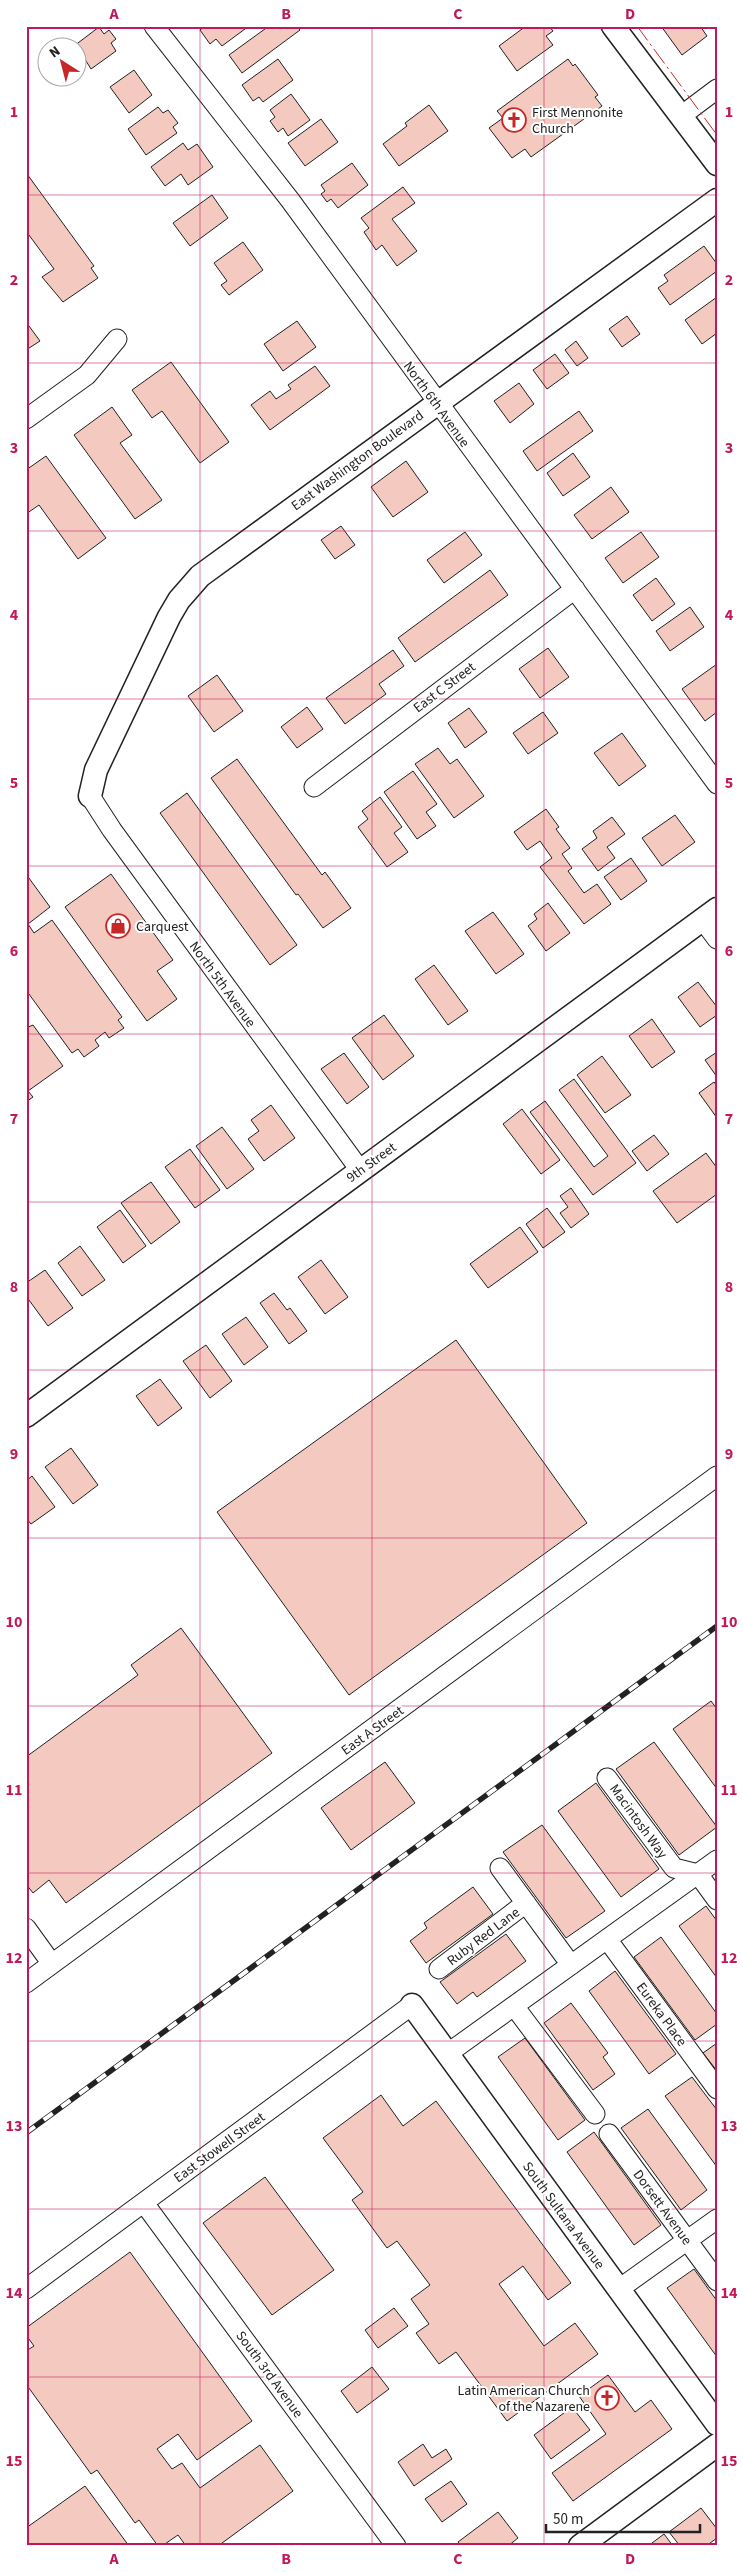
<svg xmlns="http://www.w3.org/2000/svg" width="743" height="2572" font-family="'Source Sans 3',sans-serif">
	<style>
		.building { fill: #f3c9c0; stroke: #222 }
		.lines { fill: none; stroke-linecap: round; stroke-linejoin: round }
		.minor-casing { stroke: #222; stroke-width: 21 }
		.tertiary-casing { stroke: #222; stroke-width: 25 }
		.minor { stroke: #fff; stroke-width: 19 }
		.tertiary { stroke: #fff; stroke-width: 22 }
		.rail-casing { stroke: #222; stroke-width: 5.5 }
		.rail { stroke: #fff; stroke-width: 4; stroke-dasharray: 11; stroke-linecap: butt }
		.power { stroke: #c62828; stroke-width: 1; stroke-dasharray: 18 4 2.5 4; stroke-linecap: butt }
		.grid { fill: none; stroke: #c2185b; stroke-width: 1; stroke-opacity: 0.55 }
		.labels { text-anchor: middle; stroke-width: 4; stroke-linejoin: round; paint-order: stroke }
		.poi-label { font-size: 14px; fill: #222; stroke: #fff; text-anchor: start }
		.street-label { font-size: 14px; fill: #222; stroke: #fff }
		.neatline { fill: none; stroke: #c2185b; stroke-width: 2 }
		.grid-label { font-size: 16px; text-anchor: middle; font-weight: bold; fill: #c2185b }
	</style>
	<rect width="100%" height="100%" fill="#fff"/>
	<path class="building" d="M205,26H249L222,46L216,39L210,44L200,30Z
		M269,26H297L300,30L242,73L229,55Z
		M526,26H549L553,31L546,36L553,45L517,71L499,46Z
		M661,26H700L707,36L682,55Z
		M99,27L104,34L109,30L116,39L111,43L116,51L91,69L78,48L74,46Z
		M278,59L293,80L263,102L259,97L253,101L242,85Z
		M568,59L573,66L575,64L598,95L595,97L602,106L531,157L525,149L512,158L489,128L503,118L497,111Z
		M134,70L152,95L129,113L110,87Z
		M291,94L310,120L288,136L283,128L278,132L270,121L275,117L270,110Z
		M429,105L448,131L399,166L383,144L407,126L405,123Z
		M158,107L163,113L168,110L178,123L173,127L177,133L146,155L128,129Z
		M321,119L338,142L305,166L288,143Z
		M183,143L188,150L197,144L213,167L188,185L181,174L165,186L151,167Z
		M352,163L368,185L338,208L331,199L327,202L321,194L325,191L321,185Z
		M27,174L94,266L91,268L98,278L63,302L42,277L54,269L26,231Z
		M403,187L415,203L392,219L417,251L397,266L382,245L376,250L364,232L369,228L361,218Z
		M212,195L228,218L190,246L173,223Z
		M243,242L263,270L229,295L221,285L227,281L214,263Z
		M704,246L717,264V271L670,305L658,288L668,281L664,275Z
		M717,297V333L702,344L685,320Z
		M627,316L640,334L622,347L609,329Z
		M297,321L316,347L283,371L264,344Z
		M26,322L40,341L26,350Z
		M576,341L588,358L577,366L565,350Z
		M555,354L569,373L547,389L533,370Z
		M171,362L229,442L200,463L162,411L152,418L132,390Z
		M315,366L330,386L270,430L251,405L270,391L276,399L291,389L288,385Z
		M519,383L534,404L510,423L494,401Z
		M112,407L132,435L120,443L162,500L135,519L74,435Z
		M579,411L593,431L537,471L523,451Z
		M573,453L590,477L563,496L547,473Z
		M46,456L106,538L78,559L39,505L26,514V470Z
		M406,461L428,492L393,517L371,487Z
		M611,487L629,512L592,539L574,515Z
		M341,526L355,545L335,559L321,540Z
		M465,532L482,555L444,583L427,560Z
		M641,532L659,557L623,583L605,558Z
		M490,570L508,595L415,662L398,638Z
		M656,578L675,604L652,621L633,595Z
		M690,607L704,627L670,651L656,631Z
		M548,648L569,677L540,698L519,669Z
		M393,650L404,666L379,684L386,694L345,724L326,698Z
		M717,664V712L705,721L682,689Z
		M217,675L243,711L214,732L188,696Z
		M307,707L323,729L297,748L281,727Z
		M469,708L487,732L465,748L448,723Z
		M543,712L558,733L528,754L513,733Z
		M622,733L646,766L619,786L594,753Z
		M438,748L450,764L457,759L484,796L454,818L415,764Z
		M237,759L322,875L325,872L351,908L323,928L298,894L296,895L211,778Z
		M413,771L437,804L426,812L436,826L417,839L384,792Z
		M187,793L297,945L270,965L160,813Z
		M380,797L402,827L394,833L408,852L387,867L358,827L368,819L362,811Z
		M546,809L559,827L556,829L570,848L562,854L572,868L568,871L584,893L597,884L611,904L584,924L540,867L552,858L540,841L527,850L514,832Z
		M675,815L695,842L662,866L642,838Z
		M612,817L625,834L607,847L615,858L598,871L582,849L597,838L593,831Z
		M631,858L647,881L621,900L604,877Z
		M26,874L50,907L28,924L34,933L52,920L122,1017L118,1020L124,1028L109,1038L105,1032L95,1040L99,1046L84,1057L78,1049L72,1053L26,990Z
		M111,874L173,960L157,971L177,999L147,1021L65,907Z
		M548,903L570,933L546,951L528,926L537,919L534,914Z
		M493,912L524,954L496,974L465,931Z
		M434,965L468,1011L448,1025L415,979Z
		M698,982L717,1007V1015L700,1027L678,997Z
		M384,1015L414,1056L383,1080L352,1038Z
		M652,1019L675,1052L652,1068L629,1036Z
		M33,1025L63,1066L28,1091L33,1097L26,1102V1028Z
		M717,1052V1077L705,1060Z
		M344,1053L369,1087L347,1104L321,1069Z
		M602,1056L631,1095L605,1113L577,1075Z
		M574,1079L636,1163L593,1195L530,1112L545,1101L594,1167L608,1156L559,1090Z
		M714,1082L717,1086V1118L699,1093Z
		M271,1105L295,1138L264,1161L248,1139L259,1131L251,1120Z
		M522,1109L560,1160L541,1174L503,1124Z
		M222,1127L254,1169L227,1189L196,1146Z
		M654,1135L669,1154L647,1171L632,1151Z
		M190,1149L220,1190L195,1208L165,1167Z
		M706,1153L717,1168V1194L677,1223L653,1191Z
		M151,1182L180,1222L151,1244L121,1203Z
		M571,1188L589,1214L571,1228L560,1213L568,1207L560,1196Z
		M547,1208L565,1232L543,1248L526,1224Z
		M120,1210L146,1246L123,1263L97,1227Z
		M520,1227L538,1252L488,1288L470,1264Z
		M80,1246L105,1280L82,1296L58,1263Z
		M321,1260L348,1297L325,1314L298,1277Z
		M45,1270L73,1308L48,1326L26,1296V1283Z
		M274,1293L287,1310L290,1308L307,1331L289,1344L260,1303Z
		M246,1317L268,1347L244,1365L222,1334Z
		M456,1340L587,1523L349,1695L217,1512Z
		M206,1345L232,1381L210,1398L183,1361Z
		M160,1379L182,1408L158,1426L136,1396Z
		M71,1448L98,1485L73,1504L45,1467Z
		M32,1476L55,1507L31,1524L26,1518V1481Z
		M181,1628L272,1753L66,1903L49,1880L33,1893L26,1884V1757L138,1675L131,1665Z
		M711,1701L717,1709V1789L673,1729Z
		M654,1742L717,1827L679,1855L616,1769Z
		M385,1762L415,1803L351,1850L321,1808Z
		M596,1783L659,1869L621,1897L558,1811Z
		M542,1825L605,1911L566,1938L503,1852Z
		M473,1887L493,1914L426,1963L410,1941L427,1928L424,1923Z
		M706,1906L717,1921V1978L679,1926Z
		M506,1934L526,1961L477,1997L473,1992L457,2004L440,1982Z
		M661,1937L717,2014V2024L695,2040L634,1957Z
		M615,1971L676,2054L649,2074L589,1991Z
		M571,2003L608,2053L603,2057L615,2074L593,2090L544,2023Z
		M525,2038L585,2120L558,2140L498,2057Z
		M717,2043V2071L703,2053Z
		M692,2077L717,2110V2167L665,2096Z
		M381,2095L403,2126L436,2101L571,2283L548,2300L523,2266L499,2284L544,2346L575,2323L598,2354L507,2421L456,2352L439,2364L416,2333L429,2324L411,2299L430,2285L397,2241L387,2248L352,2200L363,2192L323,2138Z
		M648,2109L707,2190L681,2210L621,2128Z
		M594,2132L661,2225L634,2245L567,2152Z
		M265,2177L334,2270L272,2315L203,2223Z
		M130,2252L252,2421L197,2460L178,2434L157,2449L172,2469L182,2463L200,2488L260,2445L293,2491L218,2546H186L178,2535L162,2546H158L139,2520L135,2523L97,2470L91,2474L26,2384V2351L34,2346L26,2335V2328Z
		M694,2269L717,2301V2357L667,2288Z
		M394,2308L408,2326L378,2348L365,2330Z
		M372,2367L389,2389L357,2413L341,2391Z
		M608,2375L635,2412L651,2400L672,2429L573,2501L552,2473L606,2434L579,2396Z
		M572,2407L590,2430L551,2459L534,2435Z
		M423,2444L432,2458L446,2449L452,2459L414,2486L398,2462Z
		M451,2481L467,2504L442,2522L425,2499Z
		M85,2486L129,2546H26V2528Z
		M701,2508L717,2529V2538L706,2546H680L669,2532Z
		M498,2512L518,2538L508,2546H461L458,2542Z
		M664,2534L673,2546H648Z"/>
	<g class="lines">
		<g class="minor-casing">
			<path id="minor" d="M154,26L290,200L717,784
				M681,116L717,89
				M26,419L87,375L117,339
				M314,787L575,589
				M90,796L112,830L360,1170
				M703,920L717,939
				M607,1778L674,1868L698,1874L717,1900
				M500,1868L571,1965
				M26,1928L52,1964
				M607,1939L717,2089
				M439,1969L526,1903
				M26,1983L717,1476
				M514,2006L595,2114
				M447,2054L717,1860
				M609,2134L717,2281
				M144,2203L396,2546
				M26,2289L412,2005
				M619,2289L717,2219"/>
		</g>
		<g class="tertiary-casing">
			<path id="tertiary" d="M613,26L717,164
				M90,796L96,770L169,617L179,600L200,576L717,200
				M26,1416L717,909
				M412,2005L717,2424
				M580,2546L717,2445"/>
		</g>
		<use href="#minor" class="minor"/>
		<use href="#tertiary" class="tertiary"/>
		<g class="rail-casing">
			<path id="rail" d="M26,2133L717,1626"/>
		</g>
		<use href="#rail" class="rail"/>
		<path class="power" d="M637,26L717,135"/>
	</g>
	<path class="grid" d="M200,26V2546M372,26V2546M544,26V2546M26,195H717M26,363H717M26,531H717M26,699H717M26,866H717M26,1034H717M26,1202H717M26,1370H717M26,1538H717M26,1706H717M26,1873H717M26,2041H717M26,2209H717M26,2377H717"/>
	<defs>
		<g id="church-ring" transform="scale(1.25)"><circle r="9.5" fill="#fff" stroke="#c62828" stroke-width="1.5"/><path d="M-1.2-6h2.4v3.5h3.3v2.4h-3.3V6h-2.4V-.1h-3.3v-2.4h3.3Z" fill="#c62828"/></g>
		<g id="shop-ring" transform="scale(1.25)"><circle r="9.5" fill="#fff" stroke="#c62828" stroke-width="1.5"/><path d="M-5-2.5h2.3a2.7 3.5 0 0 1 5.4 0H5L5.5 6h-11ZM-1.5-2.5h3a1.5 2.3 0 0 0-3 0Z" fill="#c62828"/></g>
	</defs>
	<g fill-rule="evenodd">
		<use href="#church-ring" x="514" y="120"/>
		<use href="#shop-ring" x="118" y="926"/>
		<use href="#church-ring" x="607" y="2398"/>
	</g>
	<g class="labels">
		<g class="poi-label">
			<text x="532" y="117">First Mennonite<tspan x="532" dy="16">Church</tspan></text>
			<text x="136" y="931">Carquest</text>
			<text x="590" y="2395" text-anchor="end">Latin American Church<tspan x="590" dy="16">of the Nazarene</tspan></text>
		</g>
		<g class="street-label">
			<text transform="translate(437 404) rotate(54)" y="5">North 6th Avenue</text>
			<text transform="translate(357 460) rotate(-36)" y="5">East Washington Boulevard</text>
			<text transform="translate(444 687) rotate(-37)" y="5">East C Street</text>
			<text transform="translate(223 984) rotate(54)" y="5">North 5th Avenue</text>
			<text transform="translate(371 1162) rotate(-36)" y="5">9th Street</text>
			<text transform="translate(372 1730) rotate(-36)" y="5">East A Street</text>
			<text transform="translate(639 1821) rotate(54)" y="5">Macintosh Way</text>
			<text transform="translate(483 1936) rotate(-37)" y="5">Ruby Red Lane</text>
			<text transform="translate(662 2014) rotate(54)" y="5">Eureka Place</text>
			<text transform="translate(219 2147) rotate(-36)" y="5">East Stowell Street</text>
			<text transform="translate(663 2207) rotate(54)" y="5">Dorsett Avenue</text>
			<text transform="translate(564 2215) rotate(54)" y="5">South Sultana Avenue</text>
			<text transform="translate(270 2374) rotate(54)" y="5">South 3rd Avenue</text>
		</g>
	</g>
	<rect width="743" height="2572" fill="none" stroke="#ffffff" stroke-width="55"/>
	<g transform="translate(62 62) rotate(324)"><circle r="24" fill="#ffffff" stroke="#a7a7a7"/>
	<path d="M0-4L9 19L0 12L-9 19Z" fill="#c62828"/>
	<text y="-8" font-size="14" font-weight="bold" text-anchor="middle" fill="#222222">N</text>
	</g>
	<path d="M546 2524v8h154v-8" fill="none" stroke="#222222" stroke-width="2.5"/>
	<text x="553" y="2524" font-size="15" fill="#222222" stroke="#ffffff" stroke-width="4" paint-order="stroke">50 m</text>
	<rect x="28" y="28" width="688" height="2516" class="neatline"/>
	<g class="grid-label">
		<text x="114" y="19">A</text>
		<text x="286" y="19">B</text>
		<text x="458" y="19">C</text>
		<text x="630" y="19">D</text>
		<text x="14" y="117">1</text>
		<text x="729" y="117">1</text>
		<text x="14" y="285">2</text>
		<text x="729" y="285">2</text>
		<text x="14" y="453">3</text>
		<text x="729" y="453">3</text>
		<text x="14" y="620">4</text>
		<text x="729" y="620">4</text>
		<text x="14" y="788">5</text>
		<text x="729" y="788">5</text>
		<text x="14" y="956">6</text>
		<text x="729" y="956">6</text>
		<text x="14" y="1124">7</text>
		<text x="729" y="1124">7</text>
		<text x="14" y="1292">8</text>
		<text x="729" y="1292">8</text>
		<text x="14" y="1459">9</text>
		<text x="729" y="1459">9</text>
		<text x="14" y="1627">10</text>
		<text x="729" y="1627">10</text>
		<text x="14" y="1795">11</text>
		<text x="729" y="1795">11</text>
		<text x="14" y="1963">12</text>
		<text x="729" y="1963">12</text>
		<text x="14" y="2131">13</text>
		<text x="729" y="2131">13</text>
		<text x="14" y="2298">14</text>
		<text x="729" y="2298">14</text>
		<text x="14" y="2466">15</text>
		<text x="729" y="2466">15</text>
		<text x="114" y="2564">A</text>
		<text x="286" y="2564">B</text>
		<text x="458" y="2564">C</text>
		<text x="630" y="2564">D</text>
	</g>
</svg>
